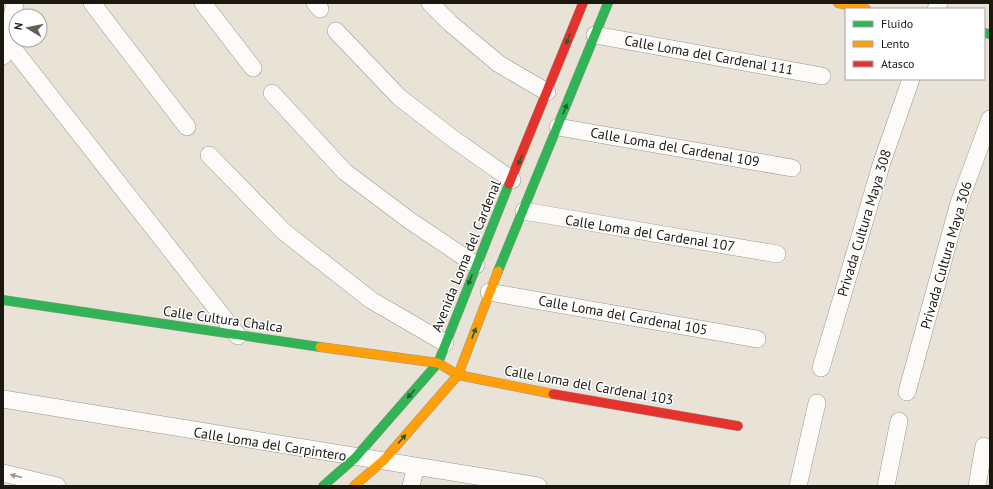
<svg xmlns="http://www.w3.org/2000/svg" width="993" height="489" font-family="'PT Sans',sans-serif">
	<style>
		.lines { fill: none; stroke-linecap: round; stroke-linejoin: round }
		.street-casing { stroke: #9b978e; stroke-width: 18 }
		.fast-casing { stroke: #9b978e; stroke-width: 10 }
		.slow-casing { stroke: #9b978e; stroke-width: 10 }
		.jam-casing { stroke: #9b978e; stroke-width: 10 }
		.street { stroke: #fcfbf9; stroke-width: 17 }
		.fast { stroke: #30b455; stroke-width: 9 }
		.slow { stroke: #ff9f0a; stroke-width: 9 }
		.jam { stroke: #e5322d; stroke-width: 9 }
		.oneway { fill: #245e2f }
		.oneway2 { fill: #979590 }
		.labels { text-anchor: middle; stroke-width: 3; stroke-linejoin: round; paint-order: stroke }
		.street-label { font-size: 14px; fill: #1b1810; stroke: #fff }
	</style>
	<rect width="100%" height="100%" fill="#e8e2d7"/>
	<g class="lines">
		<g class="street-casing">
			<path id="street" d="M92,3L187,127
				M203,3L253,68
				M315,3L320,9
				M430,3L450,23L499,64L547,92
				M936,9L939,3
				M336,31L399,97L452,138L512,180
				M595,35L822,76
				M7,41L238,336
				M3,56L15,3
				M272,93L345,172L409,220L476,265
				M558,127L792,168
				M209,155L283,231L371,300L445,343
				M524,211L777,254
				M489,292L757,339
				M821,368L882,162L911,79
				M907,392L959,203L990,119
				M3,399L538,486
				M3,473L57,486
				M411,486L416,466
				M798,486L817,403
				M886,486L899,421
				M977,486L984,446"/>
		</g>
		<g class="fast-casing">
			<path id="fast" d="M984,33L990,34
				M498,271L608,3
				M3,300L320,347
				M323,486L355,458L438,363L509,184"/>
		</g>
		<g class="slow-casing">
			<path id="slow" d="M838,3L866,9
				M320,347L438,363L458,375L553,394
				M354,486L384,460L458,375L498,271"/>
		</g>
		<g class="jam-casing">
			<path id="jam" d="M509,184L583,3
				M553,394L738,426"/>
		</g>
		<use href="#street" class="street"/>
		<use href="#fast" class="fast"/>
		<use href="#slow" class="slow"/>
		<use href="#jam" class="jam"/>
	</g>
	<defs><path id="oneway-solid" d="M-6-.8H1V-3.2L6.5 0L1 3.2V.8H-6Z"/></defs>
	<g class="oneway">
		<use href="#oneway-solid" transform="translate(568 39) rotate(112)"/>
		<use href="#oneway-solid" transform="translate(565 109) rotate(-68)"/>
		<use href="#oneway-solid" transform="translate(520 160) rotate(112)"/>
		<use href="#oneway-solid" transform="translate(470 280) rotate(111)"/>
		<use href="#oneway-solid" transform="translate(474 333) rotate(-69)"/>
		<use href="#oneway-solid" transform="translate(411 394) rotate(131)"/>
		<use href="#oneway-solid" transform="translate(402 439) rotate(-49)"/>
	</g>
	<use class="oneway2" href="#oneway-solid" transform="translate(16 476) rotate(-167)"/>
	<g class="labels">
		<g class="street-label">
			<text transform="translate(709 55) rotate(10)" y="5">Calle Loma del Cardenal 111</text>
			<text transform="translate(675 147) rotate(10)" y="5">Calle Loma del Cardenal 109</text>
			<text transform="translate(864 223) rotate(-73)" y="5">Privada Cultura Maya 308</text>
			<text transform="translate(650 233) rotate(9)" y="5">Calle Loma del Cardenal 107</text>
			<text transform="translate(946 255) rotate(-74)" y="5">Privada Cultura Maya 306</text>
			<text transform="translate(466 256) rotate(-68)" y="5">Avenida Loma del Cardenal</text>
			<text transform="translate(623 315) rotate(10)" y="5">Calle Loma del Cardenal 105</text>
			<text transform="translate(223 319) rotate(8)" y="5">Calle Cultura Chalca</text>
			<text transform="translate(589 385) rotate(10)" y="5">Calle Loma del Cardenal 103</text>
			<text transform="translate(270 444) rotate(9)" y="5">Calle Loma del Carpintero</text>
		</g>
	</g>
	<rect width="993" height="489" fill="none" stroke="#1b1810" stroke-width="8"/>
	<rect x="845" y="8" width="140" height="72" fill="#ffffff" stroke="#a4a39f"/>
	<rect x="853" y="21" width="20" height="6" fill="#30b455" stroke="#a4a39f"/>
	<text x="881" y="28" font-size="12" fill="#1b1810">Fluido</text>
	<rect x="853" y="41" width="20" height="6" fill="#ff9f0a" stroke="#a4a39f"/>
	<text x="881" y="48" font-size="12" fill="#1b1810">Lento</text>
	<rect x="853" y="61" width="20" height="6" fill="#e5322d" stroke="#a4a39f"/>
	<text x="881" y="68" font-size="12" fill="#1b1810">Atasco</text>
	<g transform="translate(28 28) rotate(280)"><circle r="19" fill="#ffffff" stroke="#a4a39f"/>
	<path d="M0-3L7 15L0 10L-7 15Z" fill="#635f56"/>
	<text y="-6" font-size="11" font-weight="bold" text-anchor="middle" fill="#1b1810">N</text>
	</g>
</svg>
